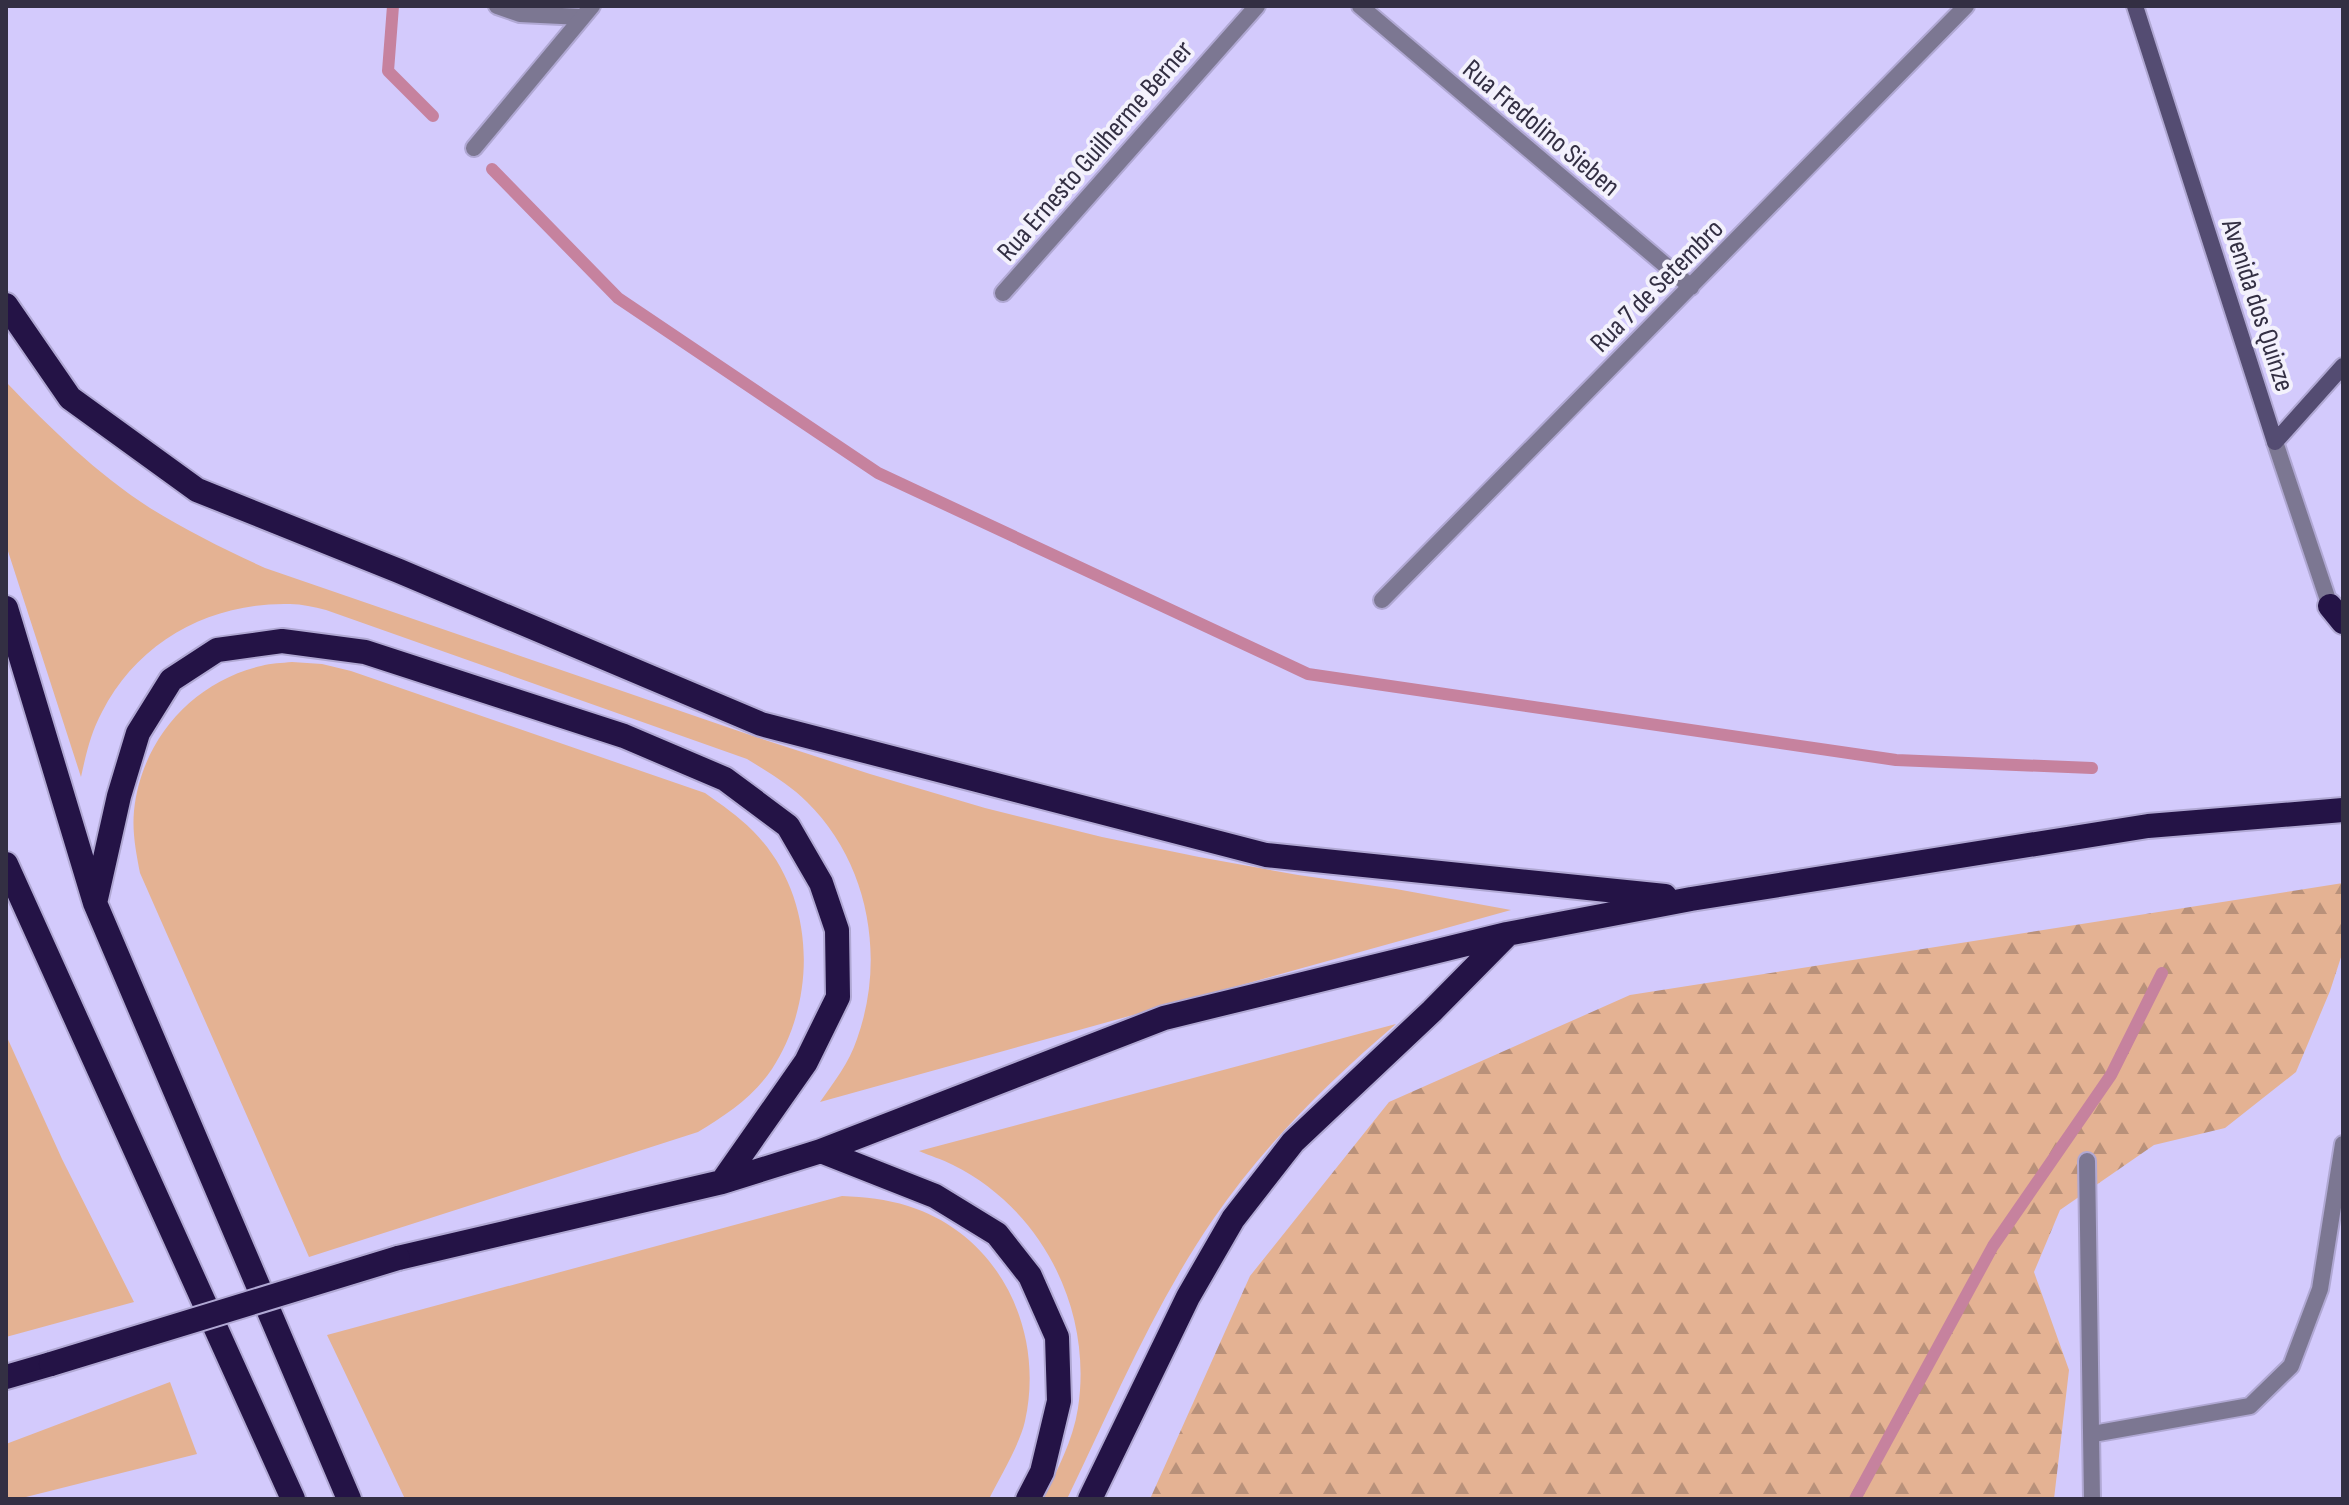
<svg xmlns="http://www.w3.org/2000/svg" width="2349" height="1505" font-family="'Sofia Sans Condensed',sans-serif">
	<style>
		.grass { fill: #e4b293 }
		.forest { fill: url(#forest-firs) }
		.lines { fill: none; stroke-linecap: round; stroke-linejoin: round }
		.stream { stroke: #c6829e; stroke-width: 12 }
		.lane-casing { stroke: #b0a8d3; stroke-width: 20 }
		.street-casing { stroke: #b0a8d3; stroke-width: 20 }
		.secondary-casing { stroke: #b0a8d3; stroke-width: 20 }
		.highway-casing { stroke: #b0a8d3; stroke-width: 28 }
		.lane { stroke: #7c7792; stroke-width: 16 }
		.street { stroke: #7c7792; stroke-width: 16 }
		.secondary { stroke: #544c72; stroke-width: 16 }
		.highway { stroke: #241346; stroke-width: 24 }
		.highway-bridge-casing { stroke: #b0a8d3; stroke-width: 28; stroke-linecap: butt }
		.highway-bridge { stroke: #241346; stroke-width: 24 }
		.labels { text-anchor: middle; stroke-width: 8; stroke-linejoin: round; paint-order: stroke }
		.street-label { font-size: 28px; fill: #332f43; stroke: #f3f1fc }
	</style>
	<defs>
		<pattern id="forest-firs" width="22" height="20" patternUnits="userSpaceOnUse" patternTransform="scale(2)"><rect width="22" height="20" fill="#e4b293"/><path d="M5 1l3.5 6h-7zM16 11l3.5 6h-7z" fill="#b9917a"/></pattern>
	</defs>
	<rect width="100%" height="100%" fill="#d3cafc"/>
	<path class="grass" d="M6,382C50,428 96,473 150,508C187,531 226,550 265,568L756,737L870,774L985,808L1102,837L1199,857L1298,875L1396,889L1511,910L820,1102C834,1082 849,1063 857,1039C886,958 869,863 807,802C789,784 768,772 747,759L326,610C314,607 302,604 290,604C211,602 138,641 102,712C91,732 86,754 81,777L6,545Z
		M292,662L322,664L351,671L705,793C722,805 738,816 753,831C815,893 819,997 772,1069C753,1097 726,1115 698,1132L309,1257L140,873C136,852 132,832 134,811C141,741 192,682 261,666C271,663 282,663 292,662Z
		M1396,1024C1328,1082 1265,1144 1214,1218C1154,1305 1113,1404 1067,1499H1043C1057,1470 1073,1441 1078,1408C1093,1310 1042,1209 953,1165C942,1159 930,1156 919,1151Z
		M6,1035L62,1159L134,1302L6,1337Z
		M842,1196C865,1197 886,1199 908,1206C1000,1235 1045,1331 1025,1421C1020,1444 1000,1477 989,1499H405L327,1335Z
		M170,1382L197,1454L18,1499H6V1444Z"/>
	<path class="forest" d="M2343,883V951L2330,991L2296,1072L2225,1128L2154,1145L2060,1210L2034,1272L2069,1370L2054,1499H1150L1250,1276L1389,1102L1630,995Z"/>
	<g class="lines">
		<path class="stream" d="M393,6L388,71L433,116
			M492,169L618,298L878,473L1308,674L1896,760L2092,768
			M1855,1499L1993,1246L2111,1075L2162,973"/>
		<g class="lane-casing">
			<path id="lane" d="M497,6L520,14L582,17
				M2087,1161L2092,1499
				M2093,1434L2250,1406L2291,1366L2320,1289L2343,1144"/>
		</g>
		<g class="street-casing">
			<path id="street" d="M1360,6L1691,287
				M474,148L592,6
				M1003,293L1257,6
				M2275,442L2330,606L2337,607
				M1382,600L1966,6"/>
		</g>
		<g class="secondary-casing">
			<path id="secondary" d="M2135,6L2275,442
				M2275,442L2343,366"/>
		</g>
		<g class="highway-casing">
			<path id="highway" d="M6,305L70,398L197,490L399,571L761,724L1266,855L1665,896
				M2330,606L2343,622
				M6,608L95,903L349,1499
				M6,864L293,1499
				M95,903L119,796L138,733L171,680L217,650L282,641L365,652L624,736L725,779L788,826L821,883L837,930L838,997L806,1062L722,1182
				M821,1151L935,1196L997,1234L1030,1276L1057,1337L1059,1401L1042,1472L1028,1499
				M398,1258L722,1182L821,1151L1164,1018L1507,934L1691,899L2148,826L2343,810
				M6,1377L51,1364
				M1090,1499L1188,1297L1233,1219L1293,1142L1432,1011L1507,935"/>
		</g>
		<use href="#lane" class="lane"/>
		<use href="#street" class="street"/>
		<use href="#secondary" class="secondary"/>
		<use href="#highway" class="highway"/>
		<g class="highway-bridge-casing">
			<path id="highway-bridge" d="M51,1364L398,1258"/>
		</g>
		<use href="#highway-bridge" class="highway-bridge"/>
	</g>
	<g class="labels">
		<g class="street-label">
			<text transform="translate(1542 127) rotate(40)" y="10">Rua Fredolino Sieben</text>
			<text transform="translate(1094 150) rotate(-49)" y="10">Rua Ernesto Guilherme Berner</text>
			<text transform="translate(1656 285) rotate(-45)" y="10">Rua 7 de Setembro</text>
			<text transform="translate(2259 305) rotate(72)" y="10">Avenida dos Quinze</text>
		</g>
	</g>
	<rect width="2349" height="1505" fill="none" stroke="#332f43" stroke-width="16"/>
</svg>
